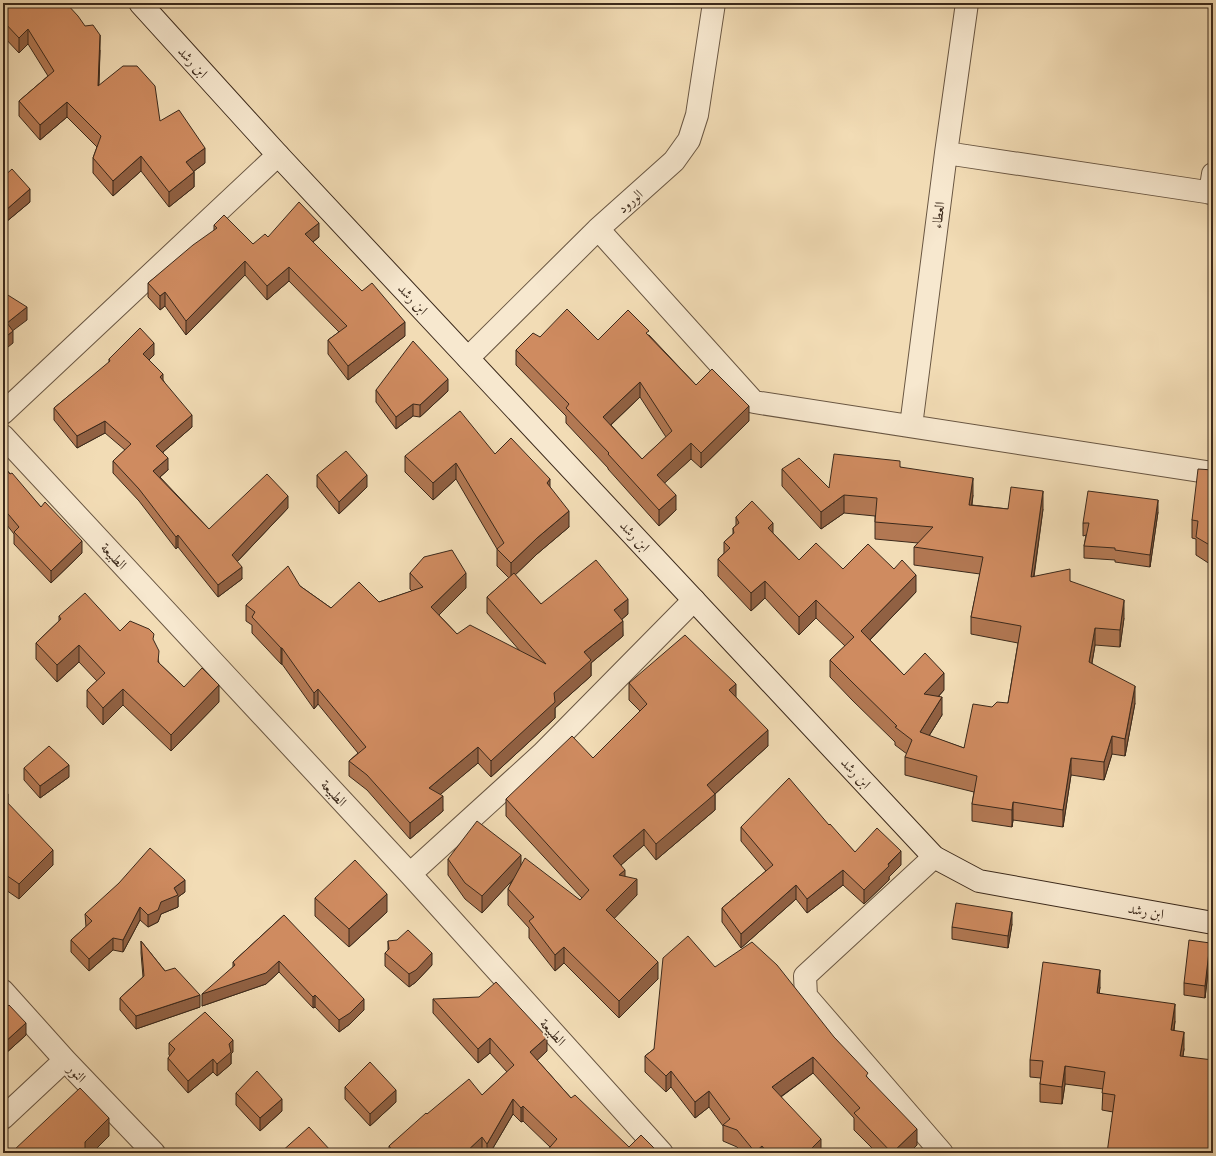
<svg xmlns="http://www.w3.org/2000/svg" width="1216" height="1156" font-family="'Libre Bodoni',Amiri,serif">
	<style>
		.lines { fill: none; stroke-linecap: round; stroke-linejoin: round }
		.street-casing { stroke: #695642; stroke-width: 24 }
		.secondary-casing { stroke: #3b291b; stroke-width: 24 }
		.street { stroke: #f7e8cf; stroke-width: 22 }
		.secondary { stroke: #f7e8cf; stroke-width: 22 }
		.wall { fill: #b27853; stroke: #3b291b; fill-rule: evenodd }
		.shaded-wall { fill: #916143; stroke: #3b291b }
		.building { fill: #cf8b60; stroke: #3b291b; fill-rule: evenodd }
		.labels { text-anchor: middle; stroke-width: 3.5; stroke-linejoin: round; paint-order: stroke }
		.street-label { font-size: 14px; fill: #3b291b; stroke: #f7e8cf }
	</style>
	<rect width="100%" height="100%" fill="#f2dcb5"/>
	<filter id="stains"><feTurbulence type="fractalNoise" baseFrequency=".005" numOctaves="4"/><feColorMatrix values="0 0 0 0 .2 0 0 0 0 .09 0 0 0 0 .02 0 0 0 .5 -.17"/></filter>
	<radialGradient id="worn" r=".72"><stop offset=".6" stop-color="#630" stop-opacity="0"/><stop offset="1" stop-color="#630" stop-opacity=".3"/></radialGradient>
	<g class="lines">
		<g class="street-casing">
			<path id="street" d="M946,153L1213,193
				M1210,193L1213,174
				M598,229L754,402L1213,473
				M468,358L598,229L674,161L689,140L697,115L714,3
				M3,413L278,155
				M911,426L946,153L967,3
				M3,436L410,874L662,1153
				M934,857L805,976L806,996L942,1153
				M410,874L542,754L694,600
				M3,991L65,1060L154,1153
				M3,1118L65,1060"/>
		</g>
		<g class="secondary-casing">
			<path id="secondary" d="M140,3L278,155L934,857L979,881L1213,923"/>
		</g>
		<use href="#street" class="street"/>
		<use href="#secondary" class="secondary"/>
	</g>
	<path class="wall" d="M3,3L100,50L99,85L160,121L205,163L194,171V187L169,207L141,171L113,196L93,173V158L97,147L67,117L40,140L19,116V101L48,76L28,44L19,53L3,36Z
		M3,177L30,202L6,222L3,219Z
		M214,225L253,244L268,237H319L313,242L405,336L348,380L328,354V340L339,332L289,281L267,300L245,275L186,335L165,306L160,310L148,297V283L214,231Z
		M649,335L696,385L749,421L701,468L691,459L664,483L676,510L659,526L608,469V468L566,423V416L516,365V350L540,337L598,340ZM640,397L666,437L642,459L611,425Z
		M154,355L149,360L163,380L192,427L163,452L168,470L160,477L209,529L288,508L237,562L242,579L218,597L178,547L176,549L139,501L113,473V461L125,450L105,433L77,448L54,420V408L109,363V359Z
		M376,390L448,391L420,417L413,416L396,429L376,402Z
		M495,454L550,487L569,527L537,554L515,575L541,604L628,614L622,619L623,636L591,663V676L555,708V718L491,777L478,763L440,794L443,811L410,839L367,790L349,776V761L358,753L318,704L314,709L282,664H281L252,633V625L246,621V605L300,586L331,608L379,602L412,591L410,589V573L466,588L439,615L457,634L520,651L487,613V597L509,578L497,566V549L456,479L433,500L405,472V456Z
		M3,466L41,507L82,553L51,583L14,544V534L3,520Z
		M900,467L973,495L972,505L1008,509H1043L1034,577L1070,581L1124,618L1120,647L1095,645L1092,663L1135,703L1125,756L1112,754L1104,780L1071,775L1063,827L1013,820L1012,827L972,821V804L974,792L905,775V757L907,754L895,745V742L852,700L830,677V660L845,646L816,618L799,635L765,598L751,611L718,576V559L724,553V542L733,534V528L736,525V517L773,533L799,560L843,569L916,592L870,640L904,675L944,690L938,697L942,715L929,736L964,748L992,707L1008,703L1018,643L971,634V617L980,574L914,565V547L918,543L875,539V516L844,513L821,529L782,486V469L829,488Z
		M1213,470V566L1196,555V539L1192,538V520Z
		M317,475L367,487L339,514L317,487Z
		M1158,512L1150,567L1115,562V560L1084,558V546L1086,535L1083,536V523Z
		M59,616L120,631L154,642L159,663L184,687L219,702L171,751L123,705L103,725L87,707V690L97,681L79,662L57,682L36,659V643L59,621Z
		M629,683L736,697L768,746L715,794V810L656,860L644,845L621,865L625,877L637,895L614,918L658,979L619,1018L564,963L555,971L529,938V928L508,905V889L513,879L482,913L465,899L448,875V859L521,866L580,900L582,898L506,816V799L593,758L640,711L629,700Z
		M24,768L69,777L40,798L24,780Z
		M3,788L8,804L53,865L19,899L3,888Z
		M829,825L855,852L901,865L889,877V880L864,904L843,885L807,913L796,899L741,948L722,922V908L766,871L741,841V827Z
		M185,892L178,897V907L161,914L158,922L148,927L140,920L123,952L113,950L89,971L71,952V940L86,927L85,914Z
		M315,898L387,912L349,947L315,916Z
		M284,915L364,1010L350,1024L339,1032L315,1007L313,1008L279,972L266,984L202,1006L233,967V962Z
		M1012,924L1008,948L952,939V927Z
		M141,941L165,971L200,1007L136,1029L120,1010V998L143,977L141,953Z
		M388,941L432,965L416,982L409,987L385,966V953L388,950Z
		M1210,955L1205,998L1184,995V983Z
		M715,967L834,1037L868,1078L917,1145L909,1153H877L854,1130V1118L813,1073L781,1097L821,1153H742L737,1147L723,1141V1126L709,1107L695,1118L671,1087L666,1092L645,1072V1056L654,1049Z
		M1100,987L1099,993L1175,1021L1174,1031L1184,1049L1183,1056L1113,1112L1102,1110L1103,1089L1065,1084L1062,1104L1040,1102V1084L1041,1078L1030,1077V1060Z
		M433,999L547,1051L537,1060L571,1098L629,1147L659,1153L550,1147L523,1121L521,1122L513,1114L490,1153H483L482,1152L481,1153H389V1146L427,1114L482,1095L507,1072L490,1053L478,1063L433,1013Z
		M3,1010L26,1035L5,1054L3,1052Z
		M169,1043L233,1052L231,1054V1064L217,1076L213,1072L188,1093L168,1070V1058L170,1056L169,1055Z
		M345,1087L396,1102L370,1126L345,1099Z
		M236,1093L282,1111L260,1131L236,1105Z"/>
	<path class="shaded-wall" d="M28,29V44L19,53V38Z
		M100,35V50L98,100V86Z
		M67,102V117L40,140V125Z
		M205,148V163L186,177V162Z
		M141,156V171L113,196V181Z
		M194,172V187L169,207V192Z
		M30,189V202L6,222V210Z
		M319,223V237L305,248V234Z
		M245,261V275L186,335V321Z
		M289,267V281L267,300V286Z
		M165,292V306L160,310V296Z
		M27,307V320L7,335V323Z
		M405,322V336L348,380V366Z
		M13,331V343L3,351V339Z
		M154,343V355L143,366V354Z
		M163,374V386L160,377Z
		M448,379V391L420,417V405Z
		M640,382V397L603,432V417Z
		M413,404V416L396,429V417Z
		M749,406V421L701,468V453Z
		M192,415V427L156,458V446Z
		M105,421V433L77,448V436Z
		M691,443V459L657,490V475Z
		M168,458V470L153,483V471Z
		M456,463V479L433,500V483Z
		M367,475V487L339,514V502Z
		M973,478V495L969,522V505Z
		M550,479V496L547,483Z
		M1043,491V509L1031,595V577Z
		M676,495V510L659,526V510Z
		M844,495V513L821,529V512Z
		M288,496V508L232,567V555Z
		M1158,500V512L1150,567V555Z
		M569,511V527L537,554L511,579V563L537,538Z
		M773,523V540L768,528Z
		M178,535V547L176,549V537Z
		M82,541V553L51,583V571Z
		M242,567V579L218,597V585Z
		M466,573V588L431,623V607Z
		M916,575V592L861,649V631Z
		M765,581V598L751,611V593Z
		M628,599V614L614,626V610Z
		M816,600V618L799,635V617Z
		M1124,600V618L1120,647V630Z
		M623,621V636L591,663V676L555,708V718L491,777V761L554,693L584,652Z
		M1095,628V645L1089,679V662Z
		M79,645V662L57,682V665Z
		M281,648H282V664H281Z
		M944,673V690L924,712V694Z
		M736,684V701L729,690Z
		M219,685V702L171,751V735Z
		M1135,686V703L1125,756V739Z
		M123,689V705L103,725V708Z
		M318,689V704L314,709V693Z
		M942,697V715L920,750V732Z
		M768,730V746L715,794V810L656,860V844L707,785Z
		M1112,736V754L1104,780V762Z
		M478,747V763L429,804V788Z
		M1071,758V775L1063,827V810Z
		M69,765V777L40,798V786Z
		M8,794V809L3,798Z
		M443,796V811L410,839V823Z
		M1013,802V820L1012,827V810Z
		M644,829V845L613,872V856Z
		M53,850V865L19,899V884Z
		M901,851V865L889,877V880L864,904V890Z
		M521,855V871L482,913V896Z
		M625,870V887L619,875Z
		M843,870V885L807,913V899Z
		M637,879V895L606,927V910Z
		M185,880V892L178,897V907L161,914L158,922L148,927V915L161,902L174,888Z
		M796,885V899L741,948V934Z
		M387,894V912L349,947V929Z
		M140,907V920L123,952V940Z
		M1012,912V924L1008,948V936Z
		M113,938V950L89,971V959Z
		M1210,943V955L1205,998V986Z
		M564,947V963L555,971V955Z
		M432,953V965L416,982L409,987V974Z
		M279,961V972L266,984L202,1006V994Z
		M658,962V979L619,1018V1001Z
		M1100,970V987L1097,1010V993Z
		M200,995V1007L136,1029V1016Z
		M315,995V1007L313,1008V997Z
		M364,999V1010L350,1024L339,1032V1020Z
		M1175,1004V1021L1171,1048V1030Z
		M26,1023V1035L5,1054V1042Z
		M1184,1032V1049L1180,1073V1056Z
		M547,1037V1051L530,1067V1052Z
		M490,1038V1053L478,1063V1049Z
		M233,1040V1052L231,1054V1064L217,1076V1064L229,1044Z
		M813,1057V1073L772,1103V1087Z
		M213,1059V1072L188,1093V1081Z
		M1065,1066V1084L1062,1104V1087Z
		M671,1071V1087L666,1092V1076Z
		M396,1090V1102L370,1126V1114Z
		M709,1091V1107L695,1118V1102Z
		M282,1099V1111L260,1131V1118Z
		M513,1099V1114L490,1153H487V1144Z
		M523,1106V1121L521,1122V1108Z
		M109,1118V1136L92,1153H80L85,1142Z
		M917,1129V1145L909,1153H892Z
		M482,1137V1152L481,1153H465Z
		M821,1139V1153H807Z
		M762,1146V1153H755V1152Z"/>
	<path class="building" d="M3,3H66L78,16L85,26L93,25L100,35L98,86L123,66H137L155,86L160,121L179,110L205,148L186,162L194,172L169,192L141,156L113,181L93,158L101,136L67,102L40,125L19,101L54,71L28,29L19,38L3,21Z
		M12,169L30,189L6,210L3,206V177Z
		M299,202L319,223L305,234L362,291L372,283L405,322L348,366L328,340L347,326L289,267L267,286L245,261L186,321L165,292L160,296L148,283L193,245L217,228L214,225L224,215L253,244L265,234L268,237Z
		M3,292L27,307L7,323L13,331L3,339Z
		M567,309L598,340L628,310L649,331L646,333L696,385L712,369L749,406L701,453L691,443L657,475L676,495L659,510L608,454L609,453L566,408L569,404L516,350L533,333L540,337ZM640,382L672,431L642,459L603,417Z
		M140,328L154,343L143,354L163,374L160,377L192,415L156,446L168,458L153,471L209,529L267,474L288,496L232,555L242,567L218,585L178,535L176,537L139,489L113,461L131,444L105,421L77,436L54,408L110,361L109,359Z
		M413,341L448,379L420,405L413,404L396,417L376,390Z
		M460,411L495,454L511,438L550,479L547,483L569,511L537,538L511,563L497,549L504,543L456,463L433,483L405,456Z
		M346,451L367,475L339,502L317,475Z
		M834,454L900,461V467L973,478L969,505L1008,509L1011,487L1043,491L1031,577L1070,569V581L1124,600L1120,630L1095,628L1089,662L1135,686L1125,739L1112,736L1104,762L1071,758L1063,810L1013,802L1012,810L972,804L977,776L905,757L912,740L895,727L897,726L852,682L830,660L854,637L816,600L799,617L765,581L751,593L718,559L730,548L724,542L734,533L733,528L739,523L736,517L752,501L773,523L768,528L799,560L816,543L843,569L868,544L894,569L902,560L916,575L861,631L904,675L925,653L944,673L924,694L942,697L920,732L964,748L973,704L992,707L997,702L1008,703L1021,626L971,617L983,557L914,547L933,527L875,522L877,498L844,495L821,512L782,469L799,458L829,488Z
		M3,466L10,474L12,473L41,507L45,502L82,541L51,571L14,532L19,527L3,508Z
		M1198,469L1213,470V547L1196,537L1198,521L1192,520Z
		M1088,491L1158,500L1150,555L1115,550V548L1084,546L1089,523H1083Z
		M452,550L466,573L431,607L457,634L470,625L546,664L487,597L514,573L541,604L596,560L628,599L614,610L623,621L584,652L591,660L554,693L555,702L491,761L478,747L429,788L443,796L410,823L367,775L349,761L366,747L318,689L314,693L282,648H281L252,617L255,612L246,605L288,566L300,586L331,608L359,582L379,602L423,587L410,573L424,557Z
		M85,593L120,631L130,621L149,629L154,634L153,639L159,651L158,662L184,687L202,668L219,685L171,735L123,689L103,708L87,690L105,673L79,645L57,665L36,643L61,619L59,616Z
		M685,635L736,684L729,690L768,730L707,785L715,794L656,844L644,829L613,856L625,870L619,875L637,879L606,910L658,962L619,1001L564,947L555,955L529,921L534,917L508,889L525,858L580,900L589,890L506,799L572,736L593,758L647,704L629,683Z
		M49,746L69,765L40,786L24,768Z
		M789,778L829,825L830,824L855,852L877,828L901,851L888,864L889,866L864,890L843,870L807,899L796,885L741,934L722,908L773,865L741,827Z
		M3,788L8,794L3,798L53,850L19,884L3,873Z
		M477,821L521,855L482,896L465,883L448,859Z
		M150,848L185,880L174,888L178,895L161,902L158,910L148,915L140,907L123,940L113,938L89,959L71,940L92,921L85,914L119,883Z
		M355,860L387,894L349,929L315,898Z
		M956,903L1012,912L1008,936L952,927Z
		M284,915L364,999L350,1013L339,1020L315,995L313,997L279,961L266,973L202,994L235,965L233,962Z
		M408,930L432,953L416,970L409,974L385,953L389,949L388,941L397,940Z
		M688,936L715,967L752,942L777,965L834,1037L868,1073L866,1076L917,1129L892,1153L854,1113L860,1108L813,1057L772,1087L821,1139L807,1153H768L762,1146L755,1152L737,1130L723,1125L730,1119L709,1091L695,1102L671,1071L666,1076L645,1056L654,1049L663,958Z
		M1189,940L1210,943L1205,986L1184,983Z
		M141,941L165,971L175,968L200,995L136,1016L120,998L144,976Z
		M1043,962L1100,970L1097,993L1175,1004L1171,1030L1184,1032L1180,1056L1213,1060V1153H1107L1115,1095L1102,1093L1105,1072L1065,1066L1062,1087L1040,1084L1043,1061L1030,1060Z
		M496,982L547,1037L530,1052L571,1098L575,1095L629,1147L641,1135L659,1153H545L557,1139L523,1106L521,1108L513,1099L487,1144L482,1137L465,1153H395L389,1146L426,1113L427,1114L469,1079L482,1095L514,1065L490,1038L478,1049L433,999L479,997Z
		M9,1005L26,1023L5,1042L3,1040V1010Z
		M205,1012L233,1040L229,1044L231,1052L217,1064L213,1059L188,1081L168,1058L175,1049L169,1043Z
		M370,1062L396,1090L370,1114L345,1087Z
		M257,1071L282,1099L260,1118L236,1093Z
		M80,1088L109,1118L85,1142V1148L80,1153H15L13,1151Z
		M309,1127L331,1151L329,1153H280Z"/>
	<g class="labels">
		<g class="street-label">
			<text transform="translate(193 62) rotate(48)" y="5">ابن رشد</text>
			<text transform="translate(630 201) rotate(-41)" y="5">الورود</text>
			<text transform="translate(938 215) rotate(-83)" y="5">العطاء</text>
			<text transform="translate(413 299) rotate(47)" y="5">ابن رشد</text>
			<text transform="translate(635 536) rotate(47)" y="5">ابن رشد</text>
			<text transform="translate(114 556) rotate(47)" y="5">الطبيعة</text>
			<text transform="translate(856 773) rotate(47)" y="5">ابن رشد</text>
			<text transform="translate(334 793) rotate(47)" y="5">الطبيعة</text>
			<text transform="translate(1146 911) rotate(10)" y="5">ابن رشد</text>
			<text transform="translate(553 1032) rotate(48)" y="5">الطبيعة</text>
			<text transform="translate(77 1073) rotate(46)" y="5">النور</text>
		</g>
	</g>
	<rect width="1216" height="1156" fill="none" stroke="#f2dcb5" stroke-width="16"/>
	<rect x="4" y="4" width="1208" height="1148" fill="none" stroke="#3b291b" stroke-width="2"/>
	<rect x="8" y="8" width="1200" height="1140" fill="none" stroke="#3b291b"/>
	<rect width="100%" height="100%" filter="url(#stains)"/>
	<rect width="100%" height="100%" fill="url(#worn)"/>
</svg>
